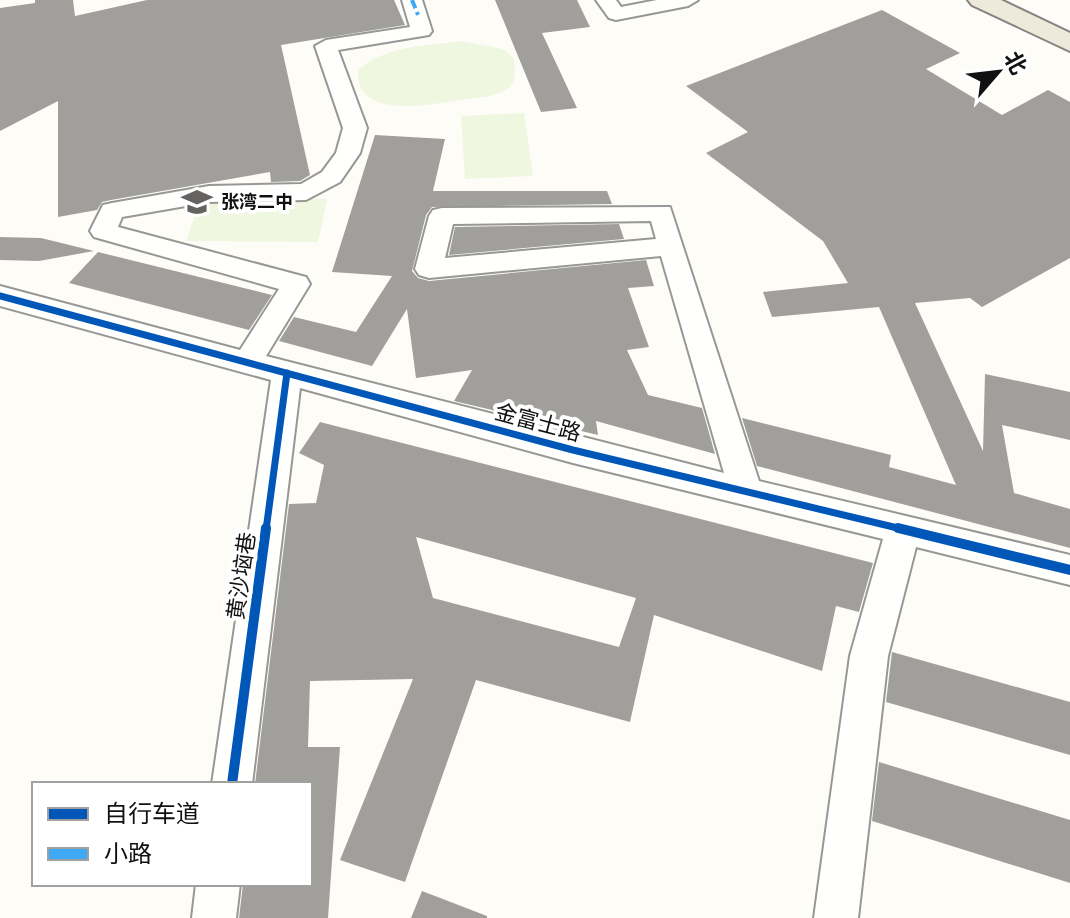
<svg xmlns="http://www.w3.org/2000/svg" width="1070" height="918" font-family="Georgia,'Noto Sans SC',serif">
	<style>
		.pitch { fill: #f0f7e0 }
		.building { fill: #a19f9c; fill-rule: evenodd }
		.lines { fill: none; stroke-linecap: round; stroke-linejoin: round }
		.minor-casing { stroke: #979795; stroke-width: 4 }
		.major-casing { stroke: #858482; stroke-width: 4 }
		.minor { fill: #fffffe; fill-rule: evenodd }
		.major { fill: #eee9da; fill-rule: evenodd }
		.quiet { stroke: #3fa9f5; stroke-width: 4; stroke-dasharray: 9 4; stroke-linecap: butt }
		.cycleway-far1-casing { stroke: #fff; stroke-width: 12 }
		.cycleway-casing { stroke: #fff; stroke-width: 15 }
		.cycleway-far1 { stroke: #0057b8; stroke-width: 7 }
		.cycleway { stroke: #0057b8; stroke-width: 10 }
		.labels { text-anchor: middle; stroke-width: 8; stroke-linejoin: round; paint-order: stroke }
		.far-poi-label { font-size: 18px; font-weight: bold; fill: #111; stroke: #fff; text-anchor: start }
		.street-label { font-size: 22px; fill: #111; stroke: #fff }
	</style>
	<rect width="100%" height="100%" fill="#fdfcf7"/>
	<path class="pitch" d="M461,41L503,49L514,59C515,70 517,81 508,88C495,98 474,98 460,100C429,105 354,120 358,70C387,45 425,46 461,41Z
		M524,113L533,176L465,179L461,116Z
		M201,198L327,199L318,242L186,241Z"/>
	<path class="building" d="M35,0H73L75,16L147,0H394L405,25L281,45L310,175L300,181L271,182L270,172L111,200L102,202L97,210L58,217V101L0,131V8L35,3Z
		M495,0H577L590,27L542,33L577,108L541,112Z
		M882,10L960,53L926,69L1002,115L1048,90L1070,102V258L982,307L970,298L915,303L983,451L985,374L1070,392V440L1002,425L1014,493L1070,509V548L757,466L742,418L891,455L889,467L956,485L879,307L772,317L763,292L848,283L823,241L706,153L748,132L686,86Z
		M375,135L445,139L433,191H607L612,204L432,207L426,215L412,271L418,278L429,281L646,260L654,286L628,288L649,347L627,350L648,395L702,408L715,454L596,421L598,435L454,401L472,370L416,378L407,309L372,366L279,341L294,317L356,332L392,276L332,272Z
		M619,224L624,239L449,255L455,227Z
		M0,237L41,238L94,251L39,261L0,260Z
		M98,252L272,295L249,330L69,283Z
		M320,422L873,563L859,612L836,606L822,671L654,615L630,722L476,680L405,882L340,860L413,679L310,681L308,747H340L328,918H239L243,884H310V784H255L289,504L316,503L324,465L299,453ZM416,537L636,598L619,647L433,598Z
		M892,652L1070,702V755L886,702Z
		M879,762L1070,820V883L872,821Z
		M422,891L487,916V918H411Z"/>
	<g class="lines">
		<g class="minor-casing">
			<path id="minor" d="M402,0H422L432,31L429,35L338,50L367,128L360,153L340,182L306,200L209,202L122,217L118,227L306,277L310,284L266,356L724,473L661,256L429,278L419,275L415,269L429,216L433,210L442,208L670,207L759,481L1070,555V585L916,547L888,656L858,918H814L850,656L883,539L573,463L300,388L252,784H212L271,380L0,306V286L240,350L279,289L94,237L90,231L103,205L112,203L209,186L301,184L322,172L336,153L343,128L315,46L326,40L410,27ZM651,221L656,239L445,258L453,224Z
				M596,0H616L621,7L657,0H698L688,6L616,20L609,18Z
				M196,884H240L236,918H192Z"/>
		</g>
		<g class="major-casing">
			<path id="major" d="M968,0H1001L1070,33V51L972,5Z"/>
		</g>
		<use href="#minor" class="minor"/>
		<use href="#major" class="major"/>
		<path class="quiet" d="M412,0L418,15"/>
		<g class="cycleway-far1-casing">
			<path id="cycleway-far1" d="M0,296L573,450L906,530
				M266,530L287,373"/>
		</g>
		<g class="cycleway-casing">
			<path id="cycleway" d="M898,528L1070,570
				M232,784L266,528"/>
		</g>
		<use href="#cycleway-far1" class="cycleway-far1"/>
		<use href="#cycleway" class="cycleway"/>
	</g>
	<defs>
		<g id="school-bare" transform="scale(2.4)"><path d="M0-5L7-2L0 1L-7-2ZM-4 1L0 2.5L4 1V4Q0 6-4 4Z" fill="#646362" stroke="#fff" stroke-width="2.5" paint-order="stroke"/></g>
	</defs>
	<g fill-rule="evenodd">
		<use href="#school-bare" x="197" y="202"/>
	</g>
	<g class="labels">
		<g class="far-poi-label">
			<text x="221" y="208">张湾二中</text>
		</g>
		<g class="street-label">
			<text transform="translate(538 422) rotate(15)" y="8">金富士路</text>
			<text transform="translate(241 576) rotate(-82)" y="8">黄沙垴巷</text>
		</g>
	</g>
	<rect x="32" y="782" width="280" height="104" fill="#ffffff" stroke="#a0a0a0" stroke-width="2"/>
	<rect x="48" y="808" width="40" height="12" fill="#0057b8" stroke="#a0a0a0" stroke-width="2"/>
	<text x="104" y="822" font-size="24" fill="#111111">自行车道</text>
	<rect x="48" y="848" width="40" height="12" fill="#3fa9f5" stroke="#a0a0a0" stroke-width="2"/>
	<text x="104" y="862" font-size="24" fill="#111111">小路</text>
	<g transform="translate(998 72) rotate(62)" stroke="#ffffff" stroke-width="6" paint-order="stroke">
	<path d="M0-6L14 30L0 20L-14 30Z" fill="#111111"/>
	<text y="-12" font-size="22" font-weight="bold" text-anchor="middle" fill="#111111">北</text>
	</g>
</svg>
